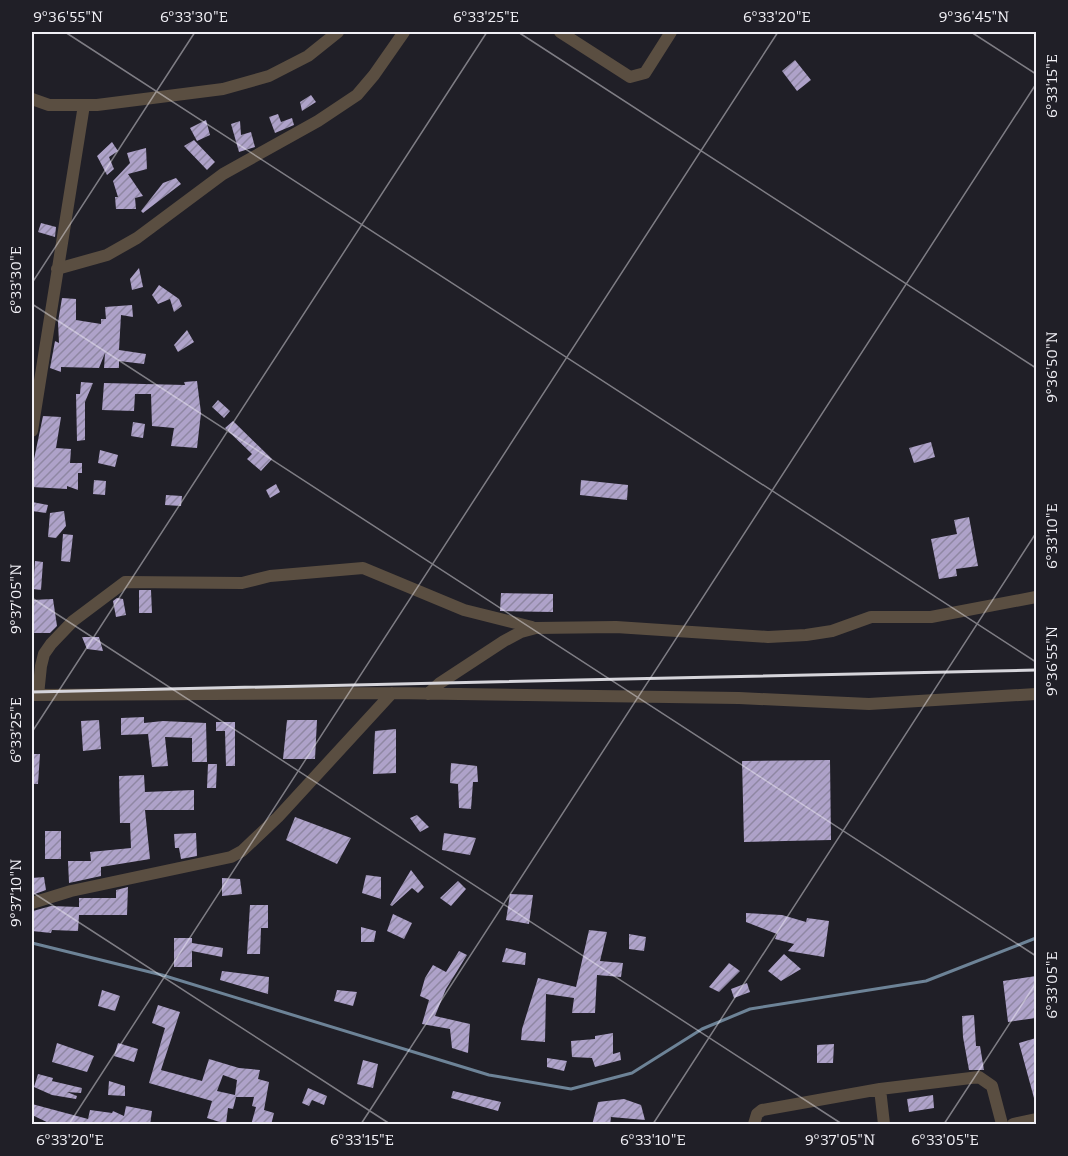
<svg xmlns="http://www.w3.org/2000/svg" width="1068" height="1156" font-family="Bitter,serif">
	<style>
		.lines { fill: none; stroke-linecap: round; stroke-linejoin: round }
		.stream { stroke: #6d8397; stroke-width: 3 }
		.building { fill: url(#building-hatch); fill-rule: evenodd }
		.minor { stroke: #5a4e41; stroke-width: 12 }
		.rail { stroke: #d6d5db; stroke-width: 3 }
		.ticks { fill: none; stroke: #f1f0f6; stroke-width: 1.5; stroke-opacity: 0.45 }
		.neatline { fill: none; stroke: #f1f0f6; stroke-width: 2 }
		.ticks-label { font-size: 15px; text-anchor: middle; fill: #f1f0f6 }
	</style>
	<defs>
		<pattern id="building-hatch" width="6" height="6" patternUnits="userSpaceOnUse" patternTransform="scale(1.5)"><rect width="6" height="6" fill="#aea2c9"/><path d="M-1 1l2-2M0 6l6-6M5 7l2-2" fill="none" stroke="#8f87a3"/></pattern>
	</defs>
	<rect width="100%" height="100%" fill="#201f27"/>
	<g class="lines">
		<path class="stream" d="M32,943L162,975L489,1075L571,1089L632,1073L702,1029L750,1009L926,981L1036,938"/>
	</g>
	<path class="building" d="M795,60L811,80L797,91L782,71Z
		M311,95L316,102L302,111L300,102Z
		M278,114L281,122L292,118L294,125L275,133L269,117Z
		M206,120L210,135L197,141L190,128Z
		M240,121L241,135L251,132L255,147L239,152L231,124Z
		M194,140L215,162L207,170L184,146Z
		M112,142L118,151L109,157L114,169L107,175L97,156Z
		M146,148L147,169L128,174L143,196L135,198L136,209H116L115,197H118L113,181L130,163L127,153Z
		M176,178L181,184L143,213L141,211L163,183Z
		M41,223L56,227L55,237L38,232Z
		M139,268L143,287L132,290L130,279Z
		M159,285L179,299L182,306L174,312L170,299L158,304L152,295Z
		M62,298L76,299V320L101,324V319H106L105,307L132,305L133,317L121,315L119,350L146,354L144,364L119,361V368H104L105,353L99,368L61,367V372L50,368L55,341L59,343L58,322Z
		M187,330L194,342L178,352L174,345Z
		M197,381L201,413L197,448L171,446L174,428L152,426L151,394H135L134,411L102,410L104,383L185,385L184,382Z
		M81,382L93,383L85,402V440L77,441L76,394H80Z
		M218,400L230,411L224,418L212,407Z
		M43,416L61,417L56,448L71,449L70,463H82V473H78V490L67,486V489L32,487L33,464Z
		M233,421L272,459L261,471L247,459L252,454L225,428Z
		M133,422L145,424L143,438L131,436Z
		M931,442L935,457L914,463L909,448Z
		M100,450L118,455L115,467L98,463Z
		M94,480L106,481L105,495L93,494Z
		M581,480L628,485L627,500L580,495Z
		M276,484L280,492L270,498L266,490Z
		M166,495L182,496L181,506L165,505Z
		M32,502L48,505L46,513L32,511Z
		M64,511L66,526L56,538L48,537L50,513Z
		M969,517L978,566L956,569L957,576L939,579L931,539L957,534L954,520Z
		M63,534L73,535L70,562L61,561Z
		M35,561L43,562L41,590L33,589Z
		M139,590H151L152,613H139Z
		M501,593L553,594V612L500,611Z
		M117,598L123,599L126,615L116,617L113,601Z
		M53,599L57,626L50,633H32V600Z
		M82,637H99L103,651L87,649Z
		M144,717V723L163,721L206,723L207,762H192V738L165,737L168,766L152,767L148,734L121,735V718Z
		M99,720L101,749L83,751L81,721Z
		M287,720H317L315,759H283Z
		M216,722H235V766H226L225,731H216Z
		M396,729V773L373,774L375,731Z
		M32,754H40L38,784H32Z
		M830,760L831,840L744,842L742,761Z
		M451,763L477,766L478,782H473L471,809L459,808L458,784L450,783Z
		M208,764H217L216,788H207Z
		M144,775L145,792L194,790V810H145L150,859L101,867V876L69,883L68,861H91L90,852L131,848L130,823H120L119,776Z
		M417,815L429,827L420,832L410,818Z
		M295,817L351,838L337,864L286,840Z
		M45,831H61V859H45Z
		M196,833L197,856L181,859L179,848H175L174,834Z
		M444,833L476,838L470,855L442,850Z
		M411,870L424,887L418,893L412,888L392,906L390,905Z
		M366,875L381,877V899L362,893Z
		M44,877L46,890L32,895V878Z
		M222,878L240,879L242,894L222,896Z
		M458,881L466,889L451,906L440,898Z
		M128,887L127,915H79L78,931L52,930L51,933L32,931L33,911L51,906L79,907V898H116V890Z
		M510,894L533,895L529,924L506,920Z
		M250,905H268V928H261L260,954H247Z
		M746,913L782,915L806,922L807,918L829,921L824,957L788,951L794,944L775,939L777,934L746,922Z
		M393,914L412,923L404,939L387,931Z
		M361,927L376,931L374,942H361Z
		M589,930L607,932L600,961L623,963L621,977L597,975L595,1013H572L574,998L546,994L545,1042L521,1040L522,1029L538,978L576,987Z
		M629,934L646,937L644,951L629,949Z
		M174,938H192V943L223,948L222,957L192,951V967H174Z
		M506,948L526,953L525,965L502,962Z
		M459,951L467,955L446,989L435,1016L470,1024L468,1053L452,1048L450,1029L422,1024L429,1000L420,996L425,978L433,965L446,972Z
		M784,954L801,969L781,981L768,971Z
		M729,963L740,971L719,992L709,987Z
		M222,971L269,977L268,994L220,980Z
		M1036,976V1018L1008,1022L1003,981Z
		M747,983L750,992L734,998L731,989Z
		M102,990L120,996L115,1011L98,1006Z
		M337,990L357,992L353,1006L334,1001Z
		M158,1005L180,1012L161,1070L202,1081L209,1059L239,1068L260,1070L258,1079L269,1082L264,1110L274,1113L271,1125H251L256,1107L252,1106L254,1097H236L233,1109L228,1108L226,1124L207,1118L212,1101L149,1083L165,1028L152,1023ZM223,1075L237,1080L235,1095L217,1091Z
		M974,1015L976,1046H980L984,1070H969L963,1037L962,1016Z
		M613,1033V1054L620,1052L621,1060L595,1067L592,1058L572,1057L571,1041L595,1039V1036Z
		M1036,1038V1097L1034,1098L1019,1043Z
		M57,1043L94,1056L87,1072L52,1062Z
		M118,1043L138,1049L134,1062L114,1056Z
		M834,1044L833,1063H817V1045Z
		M547,1058L567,1061L564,1071L547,1067Z
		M363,1060L378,1064L373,1088L357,1084Z
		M38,1074L53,1078L52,1081L82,1088L81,1093L67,1092L77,1096L76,1099L52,1095L34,1087Z
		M109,1081L125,1086V1096L108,1095Z
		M308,1088L327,1096L324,1105L312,1100L309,1106L302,1103Z
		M453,1091L501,1102L498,1111L451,1098Z
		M933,1095L934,1108L909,1112L907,1099Z
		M624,1099L641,1105L645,1120L611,1117L610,1125H592L598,1102Z
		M32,1104L88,1119L90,1110L112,1113L113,1111L124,1116L126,1106L152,1111L150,1125H53L32,1115Z"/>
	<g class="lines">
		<path class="minor" d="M560,32L630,77L645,73L671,32
			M32,99L49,105H97L223,89L269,76L308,56L338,32
			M57,269L107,255L137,238L223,174L318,121L357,95L374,75L404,32
			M32,431L84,105
			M428,694L440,683L504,641L521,632L536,628L616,627L768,637L806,635L832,631L871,617H931L1036,597
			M32,695L392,693L739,698L869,704L1036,694
			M38,695L41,666L44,654L51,644L73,621L125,582L242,583L270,576L363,568L464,610L532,627
			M32,903L71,891L231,857L242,851L278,817L392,693
			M754,1124L757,1114L762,1110L880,1089
			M884,1124L880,1089L979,1077L992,1086L1002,1124
			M1013,1124L1036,1119"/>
		<path class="rail" d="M32,692L1036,670"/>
	</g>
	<path class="ticks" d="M65,32L1036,662M518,32L1036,368M971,32L1036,74M32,283L195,32M32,304L1036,956M32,598L842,1124M32,732L487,32M32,892L390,1124M69,1124L778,32M361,1124L1036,84M653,1124L1036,533M944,1124L1036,983"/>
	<rect width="1068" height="1156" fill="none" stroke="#201f27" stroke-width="66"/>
	<rect x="33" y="33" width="1002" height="1090" class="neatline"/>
	<g class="ticks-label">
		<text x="68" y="22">9°36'55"N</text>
		<text x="194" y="22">6°33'30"E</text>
		<text x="486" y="22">6°33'25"E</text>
		<text x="777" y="22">6°33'20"E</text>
		<text x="974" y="22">9°36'45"N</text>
		<text transform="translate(1052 86) rotate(-90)" y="5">6°33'15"E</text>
		<text transform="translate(16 280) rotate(-90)" y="5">6°33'30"E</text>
		<text transform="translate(1052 367) rotate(-90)" y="5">9°36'50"N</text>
		<text transform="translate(1052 536) rotate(-90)" y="5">6°33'10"E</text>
		<text transform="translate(16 599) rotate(-90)" y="5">9°37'05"N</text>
		<text transform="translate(1052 661) rotate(-90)" y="5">9°36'55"N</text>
		<text transform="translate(16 730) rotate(-90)" y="5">6°33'25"E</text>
		<text transform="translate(16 893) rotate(-90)" y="5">9°37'10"N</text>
		<text transform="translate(1052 985) rotate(-90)" y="5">6°33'05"E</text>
		<text x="70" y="1145">6°33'20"E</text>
		<text x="362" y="1145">6°33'15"E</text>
		<text x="653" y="1145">6°33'10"E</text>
		<text x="840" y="1145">9°37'05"N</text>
		<text x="945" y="1145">6°33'05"E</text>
	</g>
</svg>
